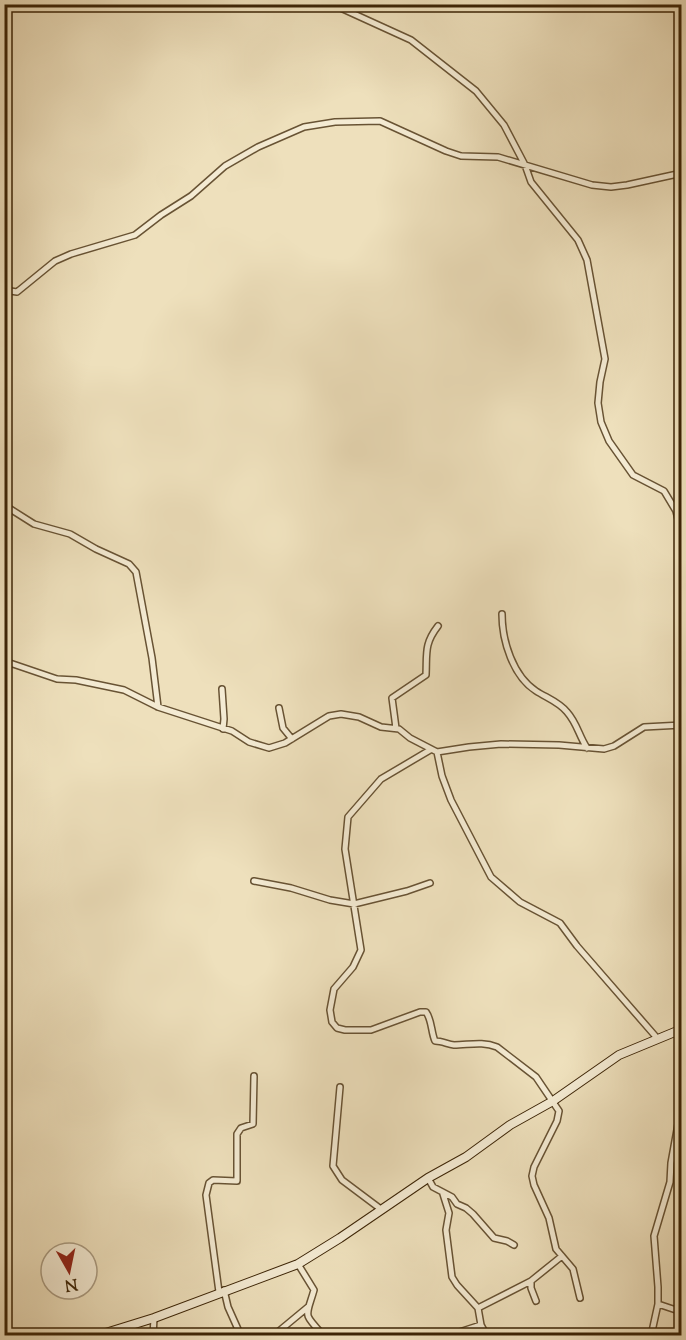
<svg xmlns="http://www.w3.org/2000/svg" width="686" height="1340" font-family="'Sorts Mill Goudy',serif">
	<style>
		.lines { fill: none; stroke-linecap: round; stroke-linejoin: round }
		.minor-casing { stroke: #685334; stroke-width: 8 }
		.secondary-casing { stroke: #3c2406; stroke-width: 10 }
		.minor { stroke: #f4ebd3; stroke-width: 5 }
		.secondary { stroke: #f4ebd3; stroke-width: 8 }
	</style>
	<rect width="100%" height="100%" fill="#eee0bc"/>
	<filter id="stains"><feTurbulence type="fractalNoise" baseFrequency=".00333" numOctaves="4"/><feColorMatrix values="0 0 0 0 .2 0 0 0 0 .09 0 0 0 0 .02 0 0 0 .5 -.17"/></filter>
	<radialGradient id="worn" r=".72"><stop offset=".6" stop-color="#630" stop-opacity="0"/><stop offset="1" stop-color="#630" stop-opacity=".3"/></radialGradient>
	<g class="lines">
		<g class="minor-casing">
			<path id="minor" d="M332,4L411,40L476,91L504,125L525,165L531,182L578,240L587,260L605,359L600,382L598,403L601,422L609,441L633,475L664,491L676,511L681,532L682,552
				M4,290L17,292L55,261L71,254L135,235L161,215L191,196L225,166L258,147L304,127L335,122L380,121L446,151L461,156L498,157L592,185L611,187L627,185L682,173
				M4,505L34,524L70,534L96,549L129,564L136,572L152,658L158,707
				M682,605V622
				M502,614C502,641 513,676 536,691C547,698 559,702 567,712C577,723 579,736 587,748
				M4,661L57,679L76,680L124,690L158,707L232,731L249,742L269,748L285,743L329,716L341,714L359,717L381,727L399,729L410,738L437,752L469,747L501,744L559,745L604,749L614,746L644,727L682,725
				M222,689L224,719L223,729
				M279,708L283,728L292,739
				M396,728L392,698L426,675C427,653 424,644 438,626
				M430,750L381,779L348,817L345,849L361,950L353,967L334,989L330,1010L332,1022L337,1028L345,1030H371L420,1012H426C432,1020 431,1032 435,1041C442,1041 447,1044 454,1045C469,1045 482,1041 497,1047L536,1077L559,1111L557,1121L534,1167L532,1176L534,1185L549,1218L556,1249L573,1269L580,1298
				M437,752L442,776L451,800L491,877L520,902L560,923L577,946L657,1038
				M254,881L291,888L330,900L354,904L407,891L430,883
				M340,1087L333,1166L342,1180L382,1210
				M428,1178L433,1187L452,1197L457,1204L466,1208L473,1214L494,1238L507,1241L514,1245
				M443,1194L449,1213L446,1230L452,1277L457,1285L478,1308L481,1325L487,1336
				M298,1264L314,1290C306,1318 302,1312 324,1336
				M224,1290L228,1307L241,1336
				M219,1292L206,1195L209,1183L213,1180L237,1181V1134L241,1128L253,1124L254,1076
				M536,1301L531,1288V1281L562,1256
				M658,1304L682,1312
				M478,1308L531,1281
				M153,1336L154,1318
				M273,1336L308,1307
				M447,1336L481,1325
				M651,1336L658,1304V1287L654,1236L670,1182L671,1163L682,1102"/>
		</g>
		<g class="secondary-casing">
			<path id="secondary" d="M96,1336L154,1318L298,1264L340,1238L428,1178L466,1157L510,1125L553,1101L619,1055L682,1029"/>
		</g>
		<use href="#minor" class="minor"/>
		<use href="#secondary" class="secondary"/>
	</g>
	<rect width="686" height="1340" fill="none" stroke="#eee0bc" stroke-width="24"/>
	<rect x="6" y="6" width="674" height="1328" fill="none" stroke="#3c2406" stroke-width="3"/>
	<rect x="12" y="12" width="662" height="1316" fill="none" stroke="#3c2406" stroke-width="1.5"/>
	<g transform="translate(69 1271) rotate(171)"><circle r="28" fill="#f4ebd3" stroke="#aa9b81" stroke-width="1.5"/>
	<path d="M0-4.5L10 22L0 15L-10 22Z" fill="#8f2418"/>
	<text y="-9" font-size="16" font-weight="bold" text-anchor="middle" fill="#3c2406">N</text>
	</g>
	<rect width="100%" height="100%" filter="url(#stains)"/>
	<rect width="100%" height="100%" fill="url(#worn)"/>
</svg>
